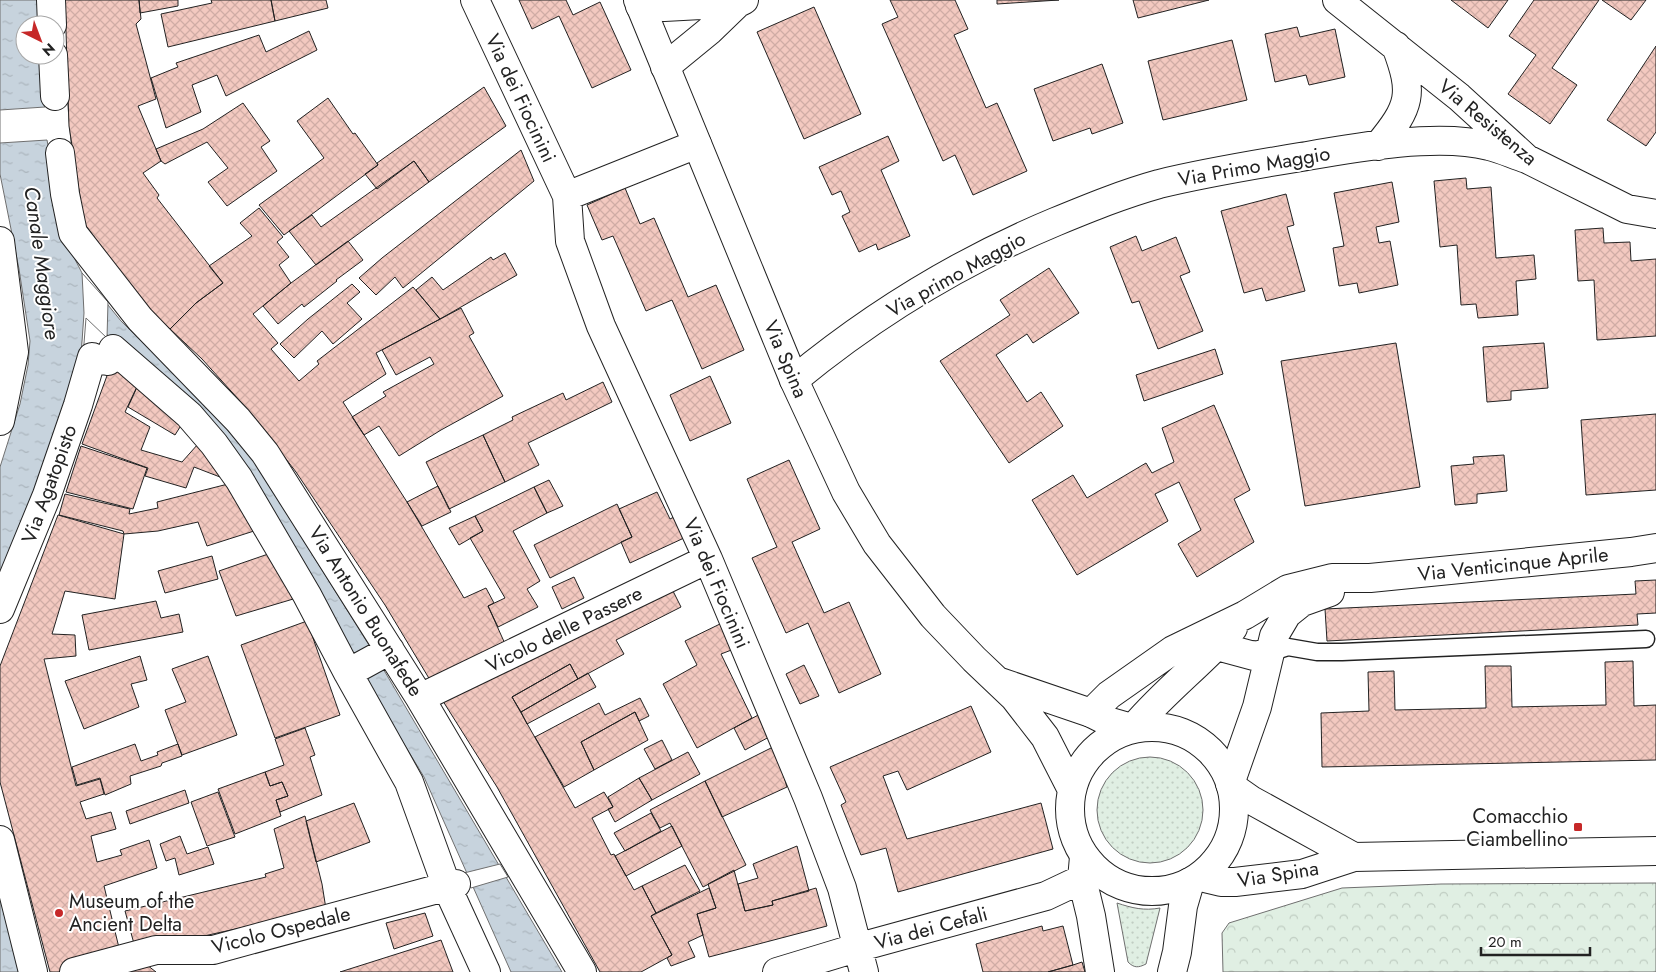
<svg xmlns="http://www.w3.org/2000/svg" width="1656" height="972" font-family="Jost,sans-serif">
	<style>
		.grass { fill: url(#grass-dots); stroke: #6f6f6f }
		.park { fill: url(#park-crowns); stroke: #6f6f6f }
		.water { fill: url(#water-ripples); stroke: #6f6f6f }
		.pier { fill: #fff; stroke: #6f6f6f }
		.building { fill: url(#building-cross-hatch); stroke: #222 }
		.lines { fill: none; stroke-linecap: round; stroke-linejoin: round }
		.lane-casing { stroke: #222; stroke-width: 19 }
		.street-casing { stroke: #222; stroke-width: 30 }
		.secondary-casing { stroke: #222; stroke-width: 30 }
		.lane { stroke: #fff; stroke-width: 16 }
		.street { stroke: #fff; stroke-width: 28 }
		.secondary { stroke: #fff; stroke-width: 28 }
		.poi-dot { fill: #c62828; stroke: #fff; stroke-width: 2 }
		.labels { text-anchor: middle; stroke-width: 4; stroke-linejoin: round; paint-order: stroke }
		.street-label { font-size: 20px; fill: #222; stroke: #fff }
		.poi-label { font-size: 20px; fill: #222; stroke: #fff; text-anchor: end }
		.water-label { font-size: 21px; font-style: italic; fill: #222; stroke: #fff }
	</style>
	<defs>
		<pattern id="grass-dots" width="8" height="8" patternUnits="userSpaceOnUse" patternTransform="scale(1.25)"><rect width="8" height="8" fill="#e0efe3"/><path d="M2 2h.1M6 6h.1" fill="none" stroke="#c0cdc2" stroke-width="1.8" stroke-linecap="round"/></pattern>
		<pattern id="park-crowns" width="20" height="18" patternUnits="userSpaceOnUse" patternTransform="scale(1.25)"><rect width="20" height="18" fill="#e0efe3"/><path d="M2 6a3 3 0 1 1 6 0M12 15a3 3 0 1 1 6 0" fill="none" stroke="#c0cdc2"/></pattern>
		<pattern id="water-ripples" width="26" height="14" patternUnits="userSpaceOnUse" patternTransform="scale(1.25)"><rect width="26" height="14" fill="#c7d3dd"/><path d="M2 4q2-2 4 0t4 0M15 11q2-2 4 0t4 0" fill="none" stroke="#abb5bd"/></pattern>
		<pattern id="building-cross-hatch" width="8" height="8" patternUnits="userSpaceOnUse" patternTransform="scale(1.25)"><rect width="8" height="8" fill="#f3c9c0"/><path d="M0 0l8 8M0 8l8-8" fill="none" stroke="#d0aca5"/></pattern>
	</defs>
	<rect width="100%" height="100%" fill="#fff"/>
	<path class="grass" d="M1097 810a53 53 0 1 1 106 0a53 53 0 1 1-106 0Z
		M1117,903C1132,908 1144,911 1160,908L1146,964C1138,968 1134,968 1128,962Z"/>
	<path class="park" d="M1656,883V972H1223L1222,933L1229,923L1342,888L1441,884Z"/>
	<path class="water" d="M0,0H39L41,25H25V55H42L62,234L82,273L121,321L207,406L252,458L372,650L562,972H511L424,777L274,529L115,342L85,313L81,356L54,443L0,580V467L20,404L28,365L30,341L19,269L0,174Z
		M0,884L23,972H0Z"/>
	<path class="pier" d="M67,95L72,154L50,156L47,140L0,143V110L45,107V96Z
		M82,273L108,302L107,338L86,318L83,356H81L84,313Z
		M500,864L508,877L471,888L464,873Z"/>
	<path class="building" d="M65,0H139L141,19L136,24L156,99L138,106L161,161L143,173L159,195L157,198L223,283L196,303L170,329L138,297L81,219L80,197L69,126Z
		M139,0H178V6L140,13Z
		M211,0H271L275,21L168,47L161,14L212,3Z
		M271,0H326L328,8L275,21Z
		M519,0H566L573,15L600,2L631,70L592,88L559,16L532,29Z
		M890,0H955L968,29L954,35L986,108L997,103L1027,171L973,195L955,155L943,161L882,24L898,17Z
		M997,0H1059L997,4Z
		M1133,0H1209L1138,18Z
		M1451,0H1508L1488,28Z
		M1534,0H1599L1552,68L1577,85L1550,124L1508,94L1536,55L1509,36Z
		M1602,0H1646L1631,20Z
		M814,7L861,114L804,139L757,32Z
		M1297,27L1300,37L1335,29L1345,77L1309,85L1306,75L1275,82L1265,34Z
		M309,31L317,50L226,96L217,75L192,85L201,112L166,128L151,78L178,67L176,63L259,35L266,52Z
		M1232,40L1247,100L1163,120L1148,61Z
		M1656,46V132L1646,146L1607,120Z
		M1102,64L1123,123L1092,134L1090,128L1053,141L1034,89Z
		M484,87L506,126L429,182L414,161L377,189L365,174L378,165L377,163Z
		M328,98L353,134L355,133L378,165L284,235L259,205L324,158L297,121Z
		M243,103L270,141L261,147L277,171L227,206L208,182L228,168L207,142L165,164L161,161L156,149L203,129Z
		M888,136L899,161L881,170L910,236L878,250L876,244L859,252L842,216L850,212L841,191L832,195L819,167Z
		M521,150L534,181L403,288L395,277L376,295L359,278L382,258Z
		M414,161L429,182L316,265L289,231L312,215L321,227Z
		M1466,178L1467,189L1491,187L1496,258L1534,255L1536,279L1516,281L1518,315L1478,318L1476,304L1461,305L1457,245L1440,247L1434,181Z
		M1392,182L1399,222L1376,227L1379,243L1390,241L1398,285L1359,293L1357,283L1339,286L1333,248L1344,246L1334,193Z
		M625,188L640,224L654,218L688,297L716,285L744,350L702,369L672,300L646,311L613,236L602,240L587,205Z
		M1286,194L1294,225L1287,227L1305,291L1266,301L1262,288L1244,293L1221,211Z
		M259,208L283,237L277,242L289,257L279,265L291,283L253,314L278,343L271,349L299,381L319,364L317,361L413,287L440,319L376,353L386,374L343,402L407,502L464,598L486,588L494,603L488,606L506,646L433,685L385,605L296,472L249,411L202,359L170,329L196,303L223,283L209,266L252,236L240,223Z
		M1603,228L1604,243L1630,242L1631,261L1656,259V336L1597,340L1594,280L1578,281L1575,230Z
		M1136,236L1142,251L1176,237L1190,272L1180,276L1203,331L1158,349L1139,301L1132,303L1110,247Z
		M348,241L363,260L336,280L337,281L304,307L302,304L278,324L263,306L291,283Z
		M505,253L517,275L440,319L416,290L432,277L443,290L491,257L493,260Z
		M1049,268L1079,313L1033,343L1027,334L996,355L1027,402L1041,392L1063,426L1009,463L940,361L1010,315L1000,300Z
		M352,284L360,292L347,303L362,319L333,344L322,331L294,358L280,344L308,319Z
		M461,308L474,333L469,336L503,396L441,430L399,456L379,426L364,435L352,417L386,396L383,392L434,364L430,357L396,375L382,350Z
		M1396,343L1420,487L1305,506L1281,361Z
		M1544,343L1548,388L1511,391V400L1487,402L1483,347Z
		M1215,349L1223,374L1144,401L1136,375Z
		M112,362L142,376L125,412L150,427L141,450L182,462L198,444L224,473L220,477L194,467L186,488L145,476L148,468L82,444Z
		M710,376L731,423L690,441L670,395Z
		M603,382L612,402L528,443L539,465L505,482L483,435L513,420L512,417L563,393L566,400Z
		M138,385L187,416L175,435L128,407Z
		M1214,405L1250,490L1234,499L1254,542L1197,577L1178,544L1201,530L1179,482L1155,494L1168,521L1077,575L1032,500L1073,475L1087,498L1146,463L1152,473L1174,462L1162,428Z
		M1656,414V490L1586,495L1581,420Z
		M483,435L505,482L449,509L426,462Z
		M81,446L147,468L133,509L66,492Z
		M1504,455L1507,491L1477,494V503L1455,505L1451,466L1474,464L1473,457Z
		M789,460L820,529L792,542L824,613L849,602L881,674L839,693L808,623L786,633L752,558L777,547L747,479Z
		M549,480L563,506L547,513L534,487Z
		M232,483L254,531L207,546L198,522L158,531L124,534L123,531L59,515L65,494L130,509L129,514L158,508L157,502Z
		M438,486L451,512L422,526L407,502Z
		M534,487L547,513L513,531L540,581L527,589L538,607L498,627L488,606L505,598L470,538L483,531L475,516Z
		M657,492L670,519L674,517L684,538L630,563L621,542L632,537L619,509Z
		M617,504L632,537L550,578L534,545Z
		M58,515L124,534L115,599L65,591L52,634L75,635L76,656L44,659L76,786L100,779L104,794L80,802L86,819L111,812L116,829L91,836L97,862L122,855L120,850L149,840L157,868L104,886L121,956L60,972H50L0,782V666Z
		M475,516L483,531L459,545L449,528Z
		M274,552L300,597L236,616L219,571Z
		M212,556L218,579L165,593L158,571Z
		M574,577L584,598L562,609L552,587Z
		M1656,580V613L1637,614L1638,625L1327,641L1325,609L1636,594L1635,581Z
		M670,585L681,607L616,640L624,654L578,679L570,664L512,697L575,808L604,792L613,807L592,818L611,855L614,854L615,856L634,890L642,886L656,913L651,916L672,955L641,972H600L497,787L441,698Z
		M156,601L161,618L179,614L183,632L89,650L82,615Z
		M307,621L340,715L275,738L241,645Z
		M722,623L734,649L721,654L752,718L697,748L663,684L697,665L685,641Z
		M140,656L147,680L131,684L139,707L84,729L65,681Z
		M208,656L237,735L182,755L165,710L186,702L172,669Z
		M1633,661L1634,706L1656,705V760L1322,767L1321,713L1369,711L1368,672L1394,671L1395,710L1486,708L1485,666H1511L1512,707L1606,705L1605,662Z
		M570,664L578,679L521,712L512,697Z
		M804,665L819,696L800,704L786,674Z
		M588,673L596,687L527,724L521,712Z
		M640,698L649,716L639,721L635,712L581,742L594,770L564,787L535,737L599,703L605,715Z
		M971,706L991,752L907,790L898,771L883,776L907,839L1041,803L1053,849L898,892L886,848L861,855L841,805L846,802L830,767Z
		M635,712L648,740L594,770L581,742Z
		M762,713L771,736L745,750L734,728Z
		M305,728L315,755L310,757L322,795L280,812L276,800L288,796L282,782L270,786L265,772L284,765L275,739Z
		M662,740L672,760L655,769L644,749Z
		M135,744L141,761L158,755L157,752L178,744L182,756L162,763L161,766L130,776L131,784L105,795L100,778L77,785L72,767Z
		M775,746L787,787L722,817L705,781Z
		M688,752L700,774L652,800L639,778Z
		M265,772L270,786L282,782L288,796L276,800L281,816L235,834L218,789Z
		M639,778L652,800L615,822L608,809L613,807L608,797Z
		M705,781L746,865L703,887L670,823L660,828L650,810Z
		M185,790L189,803L130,824L126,811Z
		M218,792L235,837L207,846L191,802Z
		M354,803L370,842L316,862L306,821Z
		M651,813L661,831L625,851L614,833Z
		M305,816L322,884L326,909L136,951L125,911L266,877L265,874L284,868L274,829Z
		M672,826L682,846L626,876L615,856Z
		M180,836L187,854L208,847L214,864L179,875L175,858L166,861L160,844Z
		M797,846L809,891L772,901L773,905L745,911L738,884L758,878L753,864Z
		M685,865L700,891L656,913L642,886Z
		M734,870L745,911L773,905L772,901L816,888L827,926L709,957L697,914L716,908L708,884Z
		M709,888L716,908L697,914L703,935L688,942L695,957L671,966L667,958L672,955L651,916Z
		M425,913L433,936L394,949L386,923Z
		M1042,926L1043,931L1063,926L1073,965L1048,972H983L976,944Z
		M441,940L453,972H340Z
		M1082,962L1085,972H1048L1073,965Z
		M147,965L156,972H95Z"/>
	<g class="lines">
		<g class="lane-casing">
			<path id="lane" d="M1269,653L1288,647L1317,652H1342L1646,639"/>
		</g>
		<g class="street-casing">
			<path id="street" d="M51,0L52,25
				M475,0L567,196L570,241L601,326L708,559L808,798L842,888L864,972
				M1337,0L1459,97L1527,159L1627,209L1656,214
				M640,6L664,7L738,3
				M53,55L55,96
				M665,67L709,31L738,3L744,0
				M1378,146C1411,106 1414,94 1396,46
				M60,153L65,194L73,233L140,319L238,420L265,453L420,698L582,972
				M567,196L697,144
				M0,241L14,352L0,421
				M92,358L108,361L113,349L189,415L214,444L239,479L307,595L348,673L409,782L447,887L486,972
				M794,380C874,314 959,262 1055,222C1089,208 1123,194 1159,184C1208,172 1258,164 1307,156C1358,147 1440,133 1489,146C1502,149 1514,155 1527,159
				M0,609L47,495L78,405L92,357
				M1217,646L1254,656L1269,653
				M348,673L390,650
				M420,698L708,559
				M1091,713L1109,695L1173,650L1245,615L1288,589L1332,578H1370L1631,552L1656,548
				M1136,725C1166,690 1203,662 1233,628
				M1230,784L1257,707L1274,636L1287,614L1302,602L1330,592
				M0,840L33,972
				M1084,857L1082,879L1091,916L1100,972
				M74,972L156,950H213L456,884
				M777,972L856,948L1046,896L1082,879
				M1172,972L1177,952L1183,906L1190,882"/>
		</g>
		<g class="secondary-casing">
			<path id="secondary" d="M638,0L794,380L846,492L877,544L933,616L974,659L1014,697L1045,737L1071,788
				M1000,682L1091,713L1107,721L1128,727
				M1070 809a82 82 0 1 1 164 0a82 82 0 1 1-164 0Z
				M1231,786L1251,800L1354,857
				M1200,877L1221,882H1235L1302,874L1354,857L1656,851"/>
		</g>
		<use href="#lane" class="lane"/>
		<use href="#street" class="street"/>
		<use href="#secondary" class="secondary"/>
	</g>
	<g class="poi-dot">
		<rect x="1573" y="822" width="10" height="10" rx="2.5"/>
		<circle cx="59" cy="913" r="5"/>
	</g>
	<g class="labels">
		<g class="street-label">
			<text transform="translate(521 98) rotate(65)" y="7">Via dei Fiocinini</text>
			<text transform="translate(1488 122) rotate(40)" y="7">Via Resistenza</text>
			<text transform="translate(1254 166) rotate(-10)" y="7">Via Primo Maggio</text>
			<text transform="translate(956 274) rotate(-29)" y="7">Via primo Maggio</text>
			<text transform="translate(786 359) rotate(67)" y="7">Via Spina</text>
			<text transform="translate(49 484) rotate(-70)" y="7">Via Agatopisto</text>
			<text transform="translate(1513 564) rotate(-6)" y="7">Via Venticinque Aprile</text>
			<text transform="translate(717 583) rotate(67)" y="7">Via dei Fiocinini</text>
			<text transform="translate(366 611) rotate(58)" y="7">Via Antonio Buonafede</text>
			<text transform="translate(564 629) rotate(-26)" y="7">Vicolo delle Passere</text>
			<text transform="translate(1278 874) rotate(-9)" y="7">Via Spina</text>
			<text transform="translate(931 928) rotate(-15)" y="7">Via dei Cefali</text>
			<text transform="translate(281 930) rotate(-14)" y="7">Vicolo Ospedale</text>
		</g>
		<g class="poi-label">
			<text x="1568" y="823">Comacchio<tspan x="1568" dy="23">Ciambellino</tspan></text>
			<text x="69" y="908" text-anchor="start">Museum of the<tspan x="69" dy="23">Ancient Delta</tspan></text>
		</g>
		<g class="water-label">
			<text transform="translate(42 263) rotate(82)" y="7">Canale Maggiore</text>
		</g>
	</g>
	<g transform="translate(40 40) rotate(138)"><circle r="24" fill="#ffffff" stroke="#a7a7a7"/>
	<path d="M0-4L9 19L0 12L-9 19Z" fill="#c62828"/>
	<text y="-8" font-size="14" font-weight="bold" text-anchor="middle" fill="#222222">N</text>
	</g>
	<path d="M1481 947v8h109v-8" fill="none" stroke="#222222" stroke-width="2.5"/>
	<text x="1488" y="947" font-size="15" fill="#222222" stroke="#ffffff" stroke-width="4" paint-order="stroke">20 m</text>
</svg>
